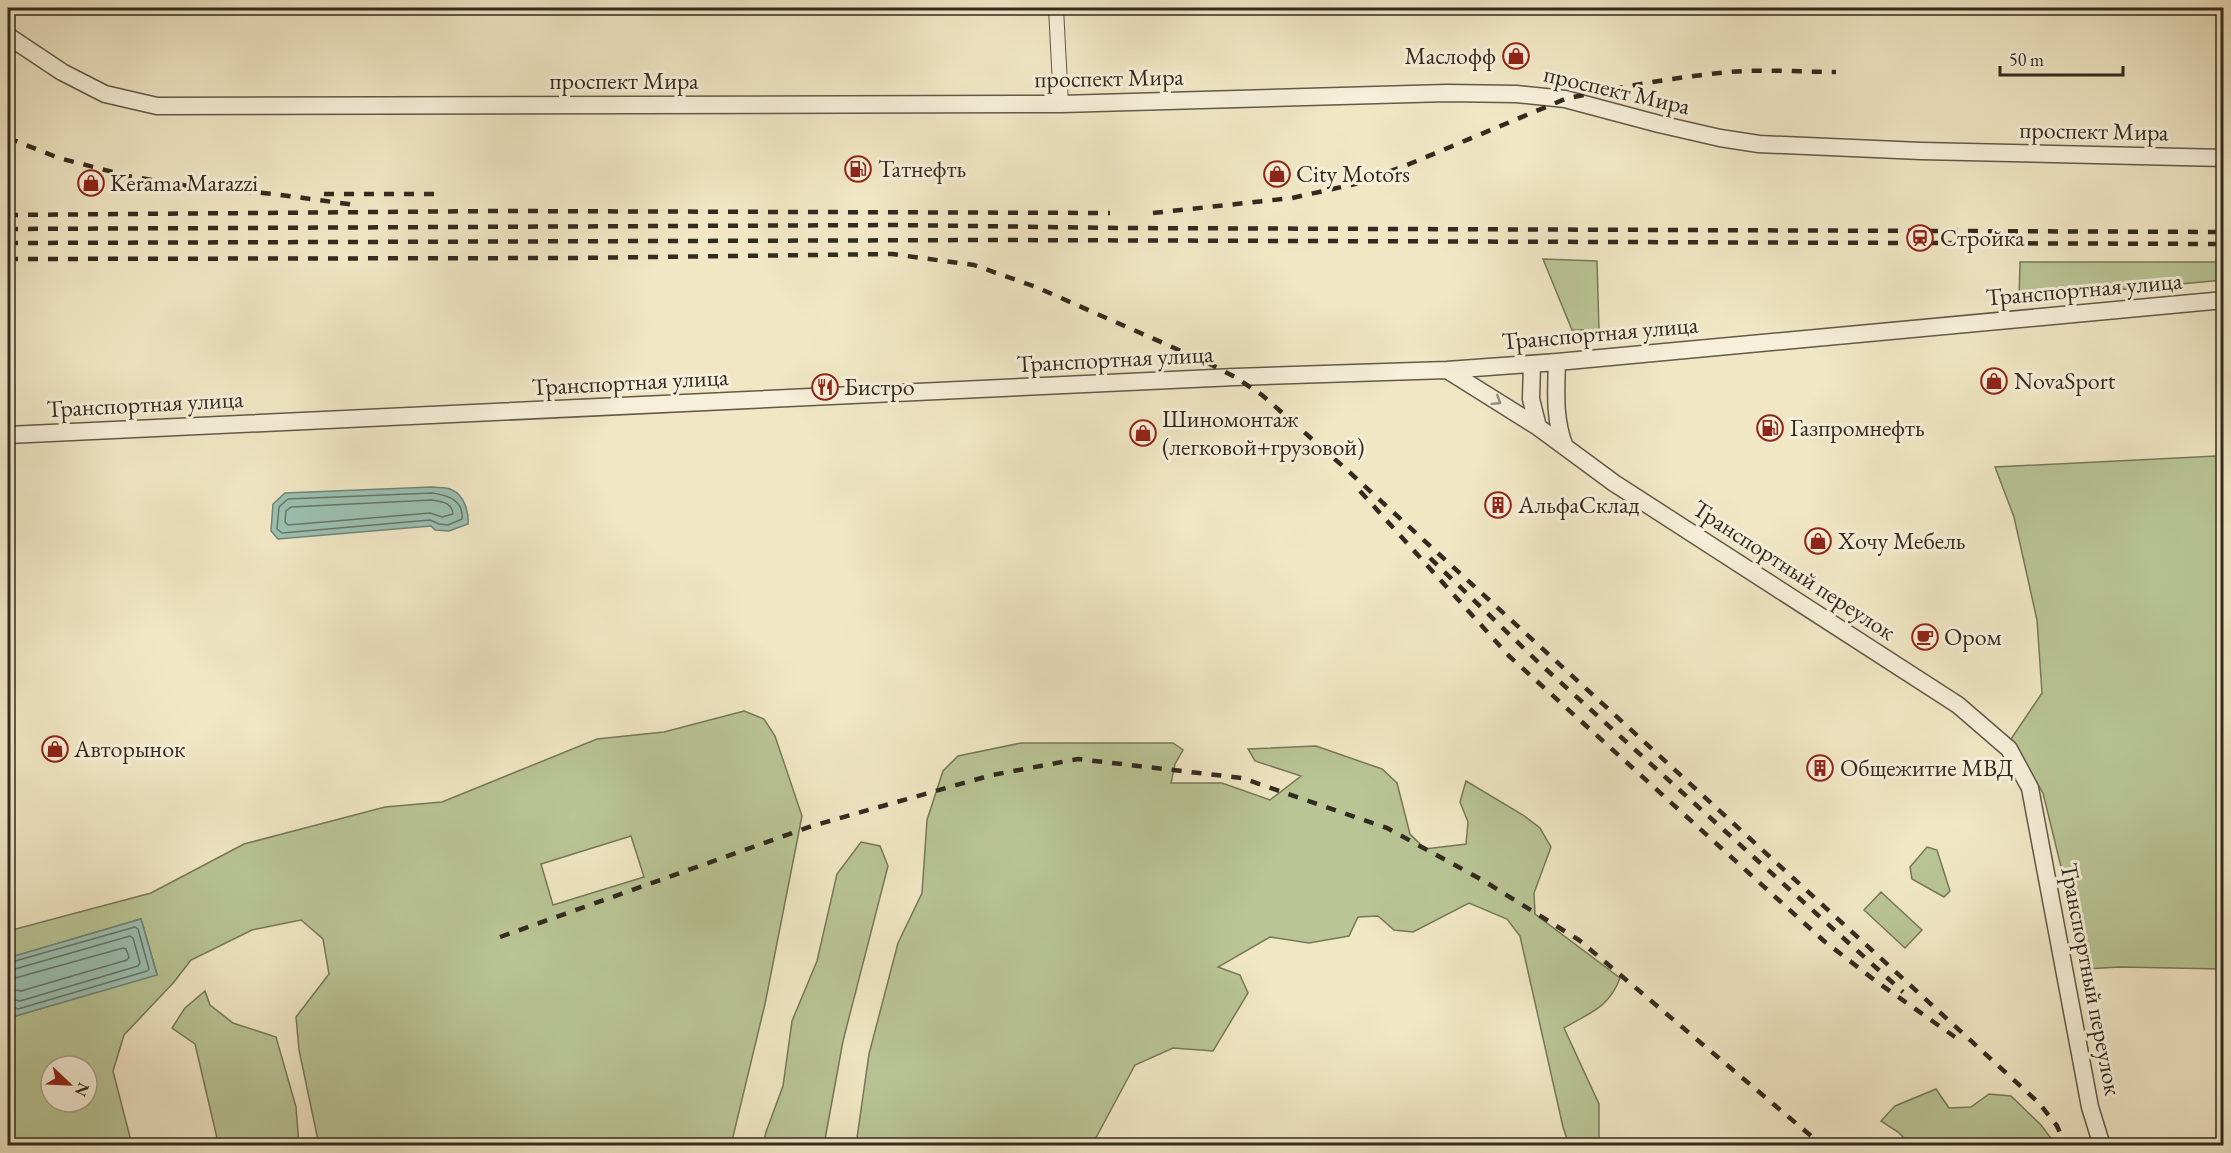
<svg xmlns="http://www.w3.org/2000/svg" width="2231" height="1153" font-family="'EB Garamond',serif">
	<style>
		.green { fill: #b9c595; stroke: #76785a; stroke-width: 1.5; fill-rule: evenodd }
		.water { fill: #9bc0b2; stroke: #718477; stroke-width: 1.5 }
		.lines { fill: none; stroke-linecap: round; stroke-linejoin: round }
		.shore { stroke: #677568; stroke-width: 1.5 }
		.minor-casing { stroke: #625948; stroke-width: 16 }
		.tertiary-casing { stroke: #625948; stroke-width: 19 }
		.minor { stroke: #f6efd9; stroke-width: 14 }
		.tertiary { stroke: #f6efd9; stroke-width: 16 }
		.rail { stroke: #332a1f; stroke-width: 4.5; stroke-dasharray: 10 10; stroke-linecap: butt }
		.oneway { stroke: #948c7c }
		.labels { text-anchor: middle; stroke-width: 6; stroke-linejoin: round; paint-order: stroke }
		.poi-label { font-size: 24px; fill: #332a1f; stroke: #f6efd9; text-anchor: start }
		.street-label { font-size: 24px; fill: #332a1f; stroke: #f6efd9 }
	</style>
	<rect width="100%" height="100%" fill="#f1e7c5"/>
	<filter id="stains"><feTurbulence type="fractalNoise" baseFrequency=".00333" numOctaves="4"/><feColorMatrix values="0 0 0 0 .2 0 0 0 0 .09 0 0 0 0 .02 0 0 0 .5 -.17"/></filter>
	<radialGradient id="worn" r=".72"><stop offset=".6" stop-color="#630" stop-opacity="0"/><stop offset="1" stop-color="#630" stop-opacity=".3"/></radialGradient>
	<path class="green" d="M1543,259L1597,261L1599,330H1572Z
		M2020,262H2223V280L2019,299Z
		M2216,456L2224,476L2223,969L2119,967L2086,969L2043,793L2011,739L2042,693L2037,620L2014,517L1995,467Z
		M744,711L764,719L775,736L802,816L765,1004L731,1145H319L299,1050L296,1017L329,974L323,939L301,920L252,930L191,960L174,982L124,1035L113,1071L132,1145H8V1002L12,1017L157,974L141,919L8,958V931L151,893L244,844L385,807L442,802L597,739L664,732ZM631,836L644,877L553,905L541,864ZM51,1066H87V1102H51Z
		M1021,743H1173L1183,750L1175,764L1171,783H1222L1270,800L1301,776L1255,761L1248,749L1316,746L1382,769L1397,783L1410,834L1425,849L1466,844L1468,822L1460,802L1466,781L1523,815L1540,828L1551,847L1534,893L1535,914L1620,978C1609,1008 1589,1013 1564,1028L1599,1104V1145H1569L1563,1127L1520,936L1507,919L1469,903L1413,932L1394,930L1378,916L1358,917L1349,936L1309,943L1270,937L1218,967L1240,975L1248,993L1213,1051L1173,1048L1135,1065L1092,1145H856L869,1054L898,943L922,893L927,820L943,771L958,756Z
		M861,842L880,846L888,866L843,1041L824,1145H763L766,1132L783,1086L792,1021L817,961L837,874Z
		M1927,847L1937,850L1950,891L1944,897L1912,879L1910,867Z
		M1881,892L1922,930L1905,948L1864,910Z
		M205,991L210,1005L233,1023L276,1037L296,1107L299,1145H217V1138L195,1044L172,1028L185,1008Z
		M1936,1089L1949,1108L1971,1107L1989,1094L2011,1096L2041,1125L2056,1145H1911L1898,1132L1881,1121L1895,1106Z"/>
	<path class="water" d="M432,487C438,488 447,487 452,490C464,495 469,512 468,524L449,531L435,530L431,526L278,539L271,531L273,504L285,493Z
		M141,919L157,975L12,1017L8,1002V958Z"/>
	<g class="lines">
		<path class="shore" d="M432,493C447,495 464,500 462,519L448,525L439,524L430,520L282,533L277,529L279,507L288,499Z
			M432,500C442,502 452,502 453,514L442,517L430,513L288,525L285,522L286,511L291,507Z
			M8,963L135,927L138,929L149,969L147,971L18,1009L8,1005
			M8,971L130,936L133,938L140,963L138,966L20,1001L8,998
			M8,980L123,948L126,949L129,957L127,960L21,991L8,989"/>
		<g class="minor-casing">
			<path id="minor" d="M1056,8L1061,104"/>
		</g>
		<g class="tertiary-casing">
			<path id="tertiary" d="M8,36L62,72L105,94L157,106L1061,104L1447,93L1516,94L1565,99L1659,124L1720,138L1759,144L1921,151L2224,158
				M1557,362C1556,392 1554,420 1565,447
				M1532,364L1531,399L1538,427
				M1447,370L1538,427L1614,483L1958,705L2009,749L2030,788L2090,1107L2102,1146
				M8,435L1235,377L1447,370L1557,362L2224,300"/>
		</g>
		<use href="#minor" class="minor"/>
		<use href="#tertiary" class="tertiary"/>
		<path class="rail" d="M8,138L59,158L128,176L195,187L274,194L355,205
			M324,194H444
			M1153,213L1292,198L1355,184L1407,165L1565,99C1619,87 1675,77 1730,72C1765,69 1801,72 1836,72
			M8,215L500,211L1110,213
			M8,229L897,225L1121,228L2224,232
			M8,243L997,240L2224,244
			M8,259L577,258L892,254L974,265L1036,287L1204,361L1235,377L1262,395L1346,469L2039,1103L2057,1126L2066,1146
			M1360,491L1509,656L1824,941L1877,982L1955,1037
			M1430,558L1538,662L1903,992
			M500,937L812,826L992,775L1078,759L1242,778L1387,828L1484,881L1579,940L1823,1146"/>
	</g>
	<defs><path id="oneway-chevron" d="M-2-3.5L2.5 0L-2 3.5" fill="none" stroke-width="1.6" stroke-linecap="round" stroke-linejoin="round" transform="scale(1.5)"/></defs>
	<use class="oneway" href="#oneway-chevron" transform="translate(1497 401) rotate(32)"/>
	<defs>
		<g id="shop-ring" transform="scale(1.35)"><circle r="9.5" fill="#f6efd9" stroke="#8f2418" stroke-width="1.5"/><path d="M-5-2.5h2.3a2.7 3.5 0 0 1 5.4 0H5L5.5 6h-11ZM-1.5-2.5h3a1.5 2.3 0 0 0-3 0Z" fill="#8f2418"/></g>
		<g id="fuel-ring" transform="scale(1.35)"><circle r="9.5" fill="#f6efd9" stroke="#8f2418" stroke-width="1.5"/><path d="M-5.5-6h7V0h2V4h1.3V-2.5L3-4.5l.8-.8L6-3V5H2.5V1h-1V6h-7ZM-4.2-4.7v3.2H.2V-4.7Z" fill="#8f2418"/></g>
		<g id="station-ring" transform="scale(1.35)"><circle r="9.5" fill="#f6efd9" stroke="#8f2418" stroke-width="1.5"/><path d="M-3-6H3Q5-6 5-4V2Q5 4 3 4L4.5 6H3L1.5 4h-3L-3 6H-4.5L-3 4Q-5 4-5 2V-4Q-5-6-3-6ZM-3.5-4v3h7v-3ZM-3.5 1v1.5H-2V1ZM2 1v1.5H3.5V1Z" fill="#8f2418"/></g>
		<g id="restaurant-ring" transform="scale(1.35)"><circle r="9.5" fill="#f6efd9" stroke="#8f2418" stroke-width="1.5"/><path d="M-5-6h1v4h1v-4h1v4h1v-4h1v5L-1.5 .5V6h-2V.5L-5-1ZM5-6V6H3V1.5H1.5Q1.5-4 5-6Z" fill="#8f2418"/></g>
		<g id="building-ring" transform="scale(1.35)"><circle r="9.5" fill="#f6efd9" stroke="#8f2418" stroke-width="1.5"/><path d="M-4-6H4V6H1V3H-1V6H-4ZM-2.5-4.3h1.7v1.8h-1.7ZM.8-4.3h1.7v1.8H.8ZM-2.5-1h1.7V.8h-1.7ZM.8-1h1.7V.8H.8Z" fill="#8f2418"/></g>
		<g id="cafe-ring" transform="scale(1.35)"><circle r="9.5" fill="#f6efd9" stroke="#8f2418" stroke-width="1.5"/><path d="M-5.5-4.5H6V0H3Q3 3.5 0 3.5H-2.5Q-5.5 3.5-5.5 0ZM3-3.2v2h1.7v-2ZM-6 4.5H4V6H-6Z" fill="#8f2418"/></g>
	</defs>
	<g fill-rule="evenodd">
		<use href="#shop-ring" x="1516" y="56"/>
		<use href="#fuel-ring" x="858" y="169"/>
		<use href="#shop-ring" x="1277" y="174"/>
		<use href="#shop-ring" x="91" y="183"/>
		<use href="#station-ring" x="1920" y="238"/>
		<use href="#shop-ring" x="1994" y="381"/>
		<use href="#restaurant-ring" x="825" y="387"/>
		<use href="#fuel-ring" x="1770" y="428"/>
		<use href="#shop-ring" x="1143" y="433"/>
		<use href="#building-ring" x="1498" y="505"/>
		<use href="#shop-ring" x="1818" y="541"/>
		<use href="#cafe-ring" x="1925" y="637"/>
		<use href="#shop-ring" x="55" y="749"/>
		<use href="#building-ring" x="1820" y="768"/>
	</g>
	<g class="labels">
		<g class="poi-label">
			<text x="1496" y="64" text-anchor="end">Маслофф</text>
			<text x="878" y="177">Татнефть</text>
			<text x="1296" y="182">City Motors</text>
			<text x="110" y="191">Kerama Marazzi</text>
			<text x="1940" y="246">Стройка</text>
			<text x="2014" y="389">NovaSport</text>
			<text x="844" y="395">Бистро</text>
			<text x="1162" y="427">Шиномонтаж<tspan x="1162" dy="28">(легковой+грузовой)</tspan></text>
			<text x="1790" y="436">Газпромнефть</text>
			<text x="1518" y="513">АльфаСклад</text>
			<text x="1838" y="549">Хочу Мебель</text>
			<text x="1944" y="645">Ором</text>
			<text x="74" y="757">Авторынок</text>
			<text x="1840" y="776">Общежитие МВД</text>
		</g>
		<g class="street-label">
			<text transform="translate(1109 78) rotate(-1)" y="8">проспект Мира</text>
			<text x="624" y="89">проспект Мира</text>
			<text transform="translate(1617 90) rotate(13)" y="8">проспект Мира</text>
			<text transform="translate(2094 131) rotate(1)" y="8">проспект Мира</text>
			<text transform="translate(2084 289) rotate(-5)" y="8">Транспортная улица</text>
			<text transform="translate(1600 333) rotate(-5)" y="8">Транспортная улица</text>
			<text transform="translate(1115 359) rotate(-3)" y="8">Транспортная улица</text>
			<text transform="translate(630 382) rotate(-3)" y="8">Транспортная улица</text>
			<text transform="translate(145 404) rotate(-3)" y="8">Транспортная улица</text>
			<text transform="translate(1794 570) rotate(33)" y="8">Транспортный переулок</text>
			<text transform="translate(2091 979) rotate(79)" y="8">Транспортный переулок</text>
		</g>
	</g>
	<rect width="2231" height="1153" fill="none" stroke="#f1e7c5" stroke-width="30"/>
	<rect x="9" y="9" width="2213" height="1135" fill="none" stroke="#332a1f" stroke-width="3"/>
	<rect x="15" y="15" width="2201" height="1123" fill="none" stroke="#332a1f" stroke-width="1.5"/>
	<g transform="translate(69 1084) rotate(113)"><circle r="28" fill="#f6efd9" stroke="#a8a08f" stroke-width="1.5"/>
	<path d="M0-4.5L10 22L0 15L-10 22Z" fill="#8f2418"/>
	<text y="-9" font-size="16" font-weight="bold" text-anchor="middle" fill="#332a1f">N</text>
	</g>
	<path d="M2000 66v9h123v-9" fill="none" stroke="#332a1f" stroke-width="3"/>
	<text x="2009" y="66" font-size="18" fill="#332a1f" stroke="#f6efd9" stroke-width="4.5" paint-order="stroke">50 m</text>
	<rect width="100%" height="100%" filter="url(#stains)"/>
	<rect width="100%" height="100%" fill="url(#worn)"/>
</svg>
